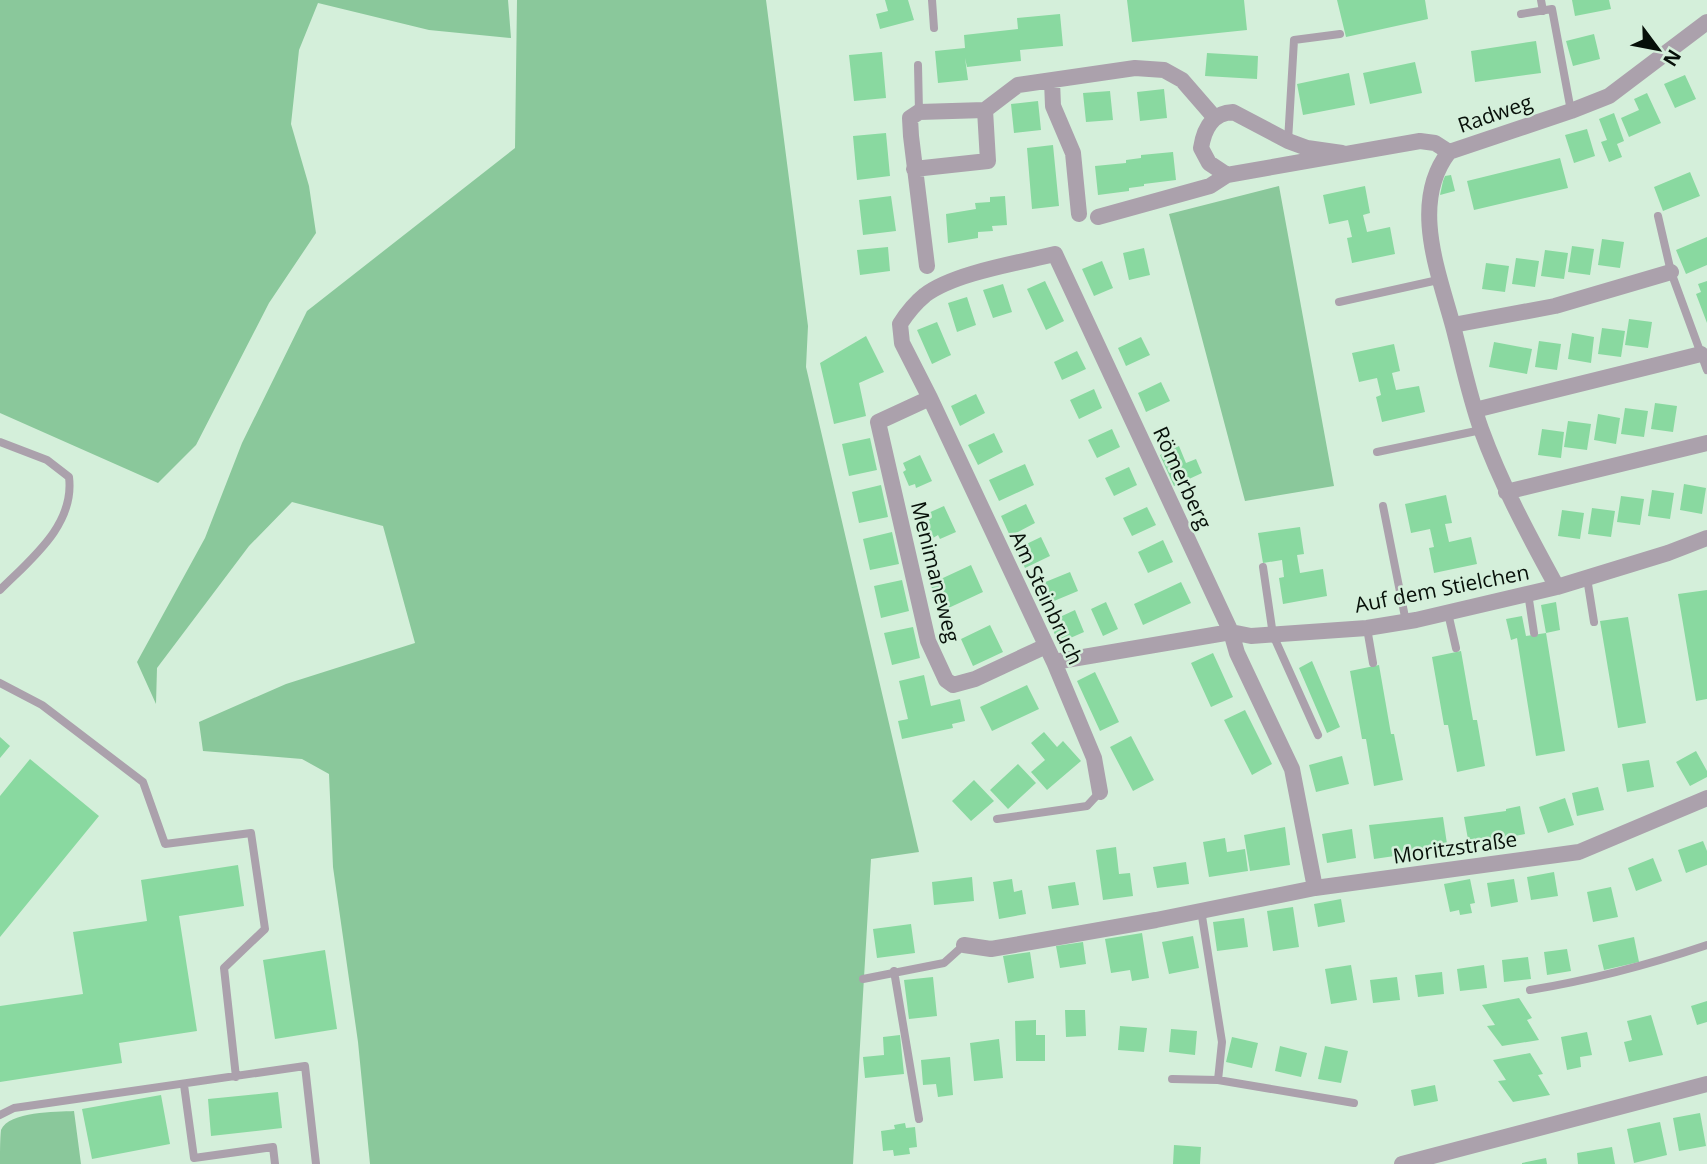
<svg xmlns="http://www.w3.org/2000/svg" width="1707" height="1164" font-family="'Open Sans',sans-serif">
	<style>
		.green { fill: #8ac89b }
		.building { fill: #89d9a0 }
		.lines { fill: none; stroke-linecap: round; stroke-linejoin: round }
		.service { stroke: #aba1ac; stroke-width: 8 }
		.minor { stroke: #aba1ac; stroke-width: 16 }
		.labels { text-anchor: middle; stroke-width: 5; stroke-linejoin: round; paint-order: stroke }
		.street-label { font-size: 21px; fill: #071009; stroke: #d4efda }
	</style>
	<rect width="100%" height="100%" fill="#d4efda"/>
	<path class="green" d="M0,0H508L511,38L429,30L318,3L299,50L291,124L309,186L316,233L269,303L196,445L158,483L0,413Z
		M517,0H766L808,326L806,367L919,852L871,859L853,1164H370L358,1042L333,867L329,774L302,759L203,751L199,722L286,684L415,643L383,526L292,502L249,546L157,668L156,704L137,662L205,538L242,443L307,311L515,148Z
		M1279,186L1334,486L1245,501L1169,214Z
		M74,1111L81,1164H0C0,1155 0,1139 1,1130C9,1111 56,1112 74,1111Z"/>
	<path class="building" d="M885,0H908L914,20L880,29L876,14L888,11Z
		M1127,0H1244L1247,30L1132,42Z
		M1337,0H1425L1428,19L1346,37Z
		M1572,0H1609L1611,9L1575,16Z
		M1060,14L1063,46L1020,50L1021,61L967,67L965,58L968,80L938,83L935,51L965,48L964,35L1018,29L1017,18Z
		M1594,34L1600,59L1573,66L1566,41Z
		M1536,41L1541,73L1475,82L1471,51Z
		M882,52L886,98L854,101L849,55Z
		M1207,53L1258,56L1257,79L1205,76Z
		M1415,62L1422,93L1370,104L1363,73Z
		M1349,73L1355,105L1303,115L1297,84Z
		M1685,75L1696,99L1675,108L1664,84Z
		M1164,89L1167,118L1140,121L1137,92Z
		M1110,91L1113,120L1086,122L1083,93Z
		M1647,93L1661,123L1629,137L1621,118L1639,110L1634,99Z
		M1038,101L1041,130L1014,133L1011,104Z
		M1614,113L1624,141L1617,144L1622,157L1609,162L1601,142L1607,140L1599,119Z
		M1587,129L1595,156L1574,163L1565,135Z
		M886,133L890,176L857,180L853,136Z
		M1053,145L1059,206L1032,209L1027,148Z
		M1173,152L1176,180L1144,184V186L1129,188V191L1098,195L1095,166L1126,163V160L1141,158V155Z
		M1560,158L1568,188L1474,210L1467,181Z
		M1690,172L1700,196L1663,211L1654,187Z
		M1451,175L1455,191L1440,195L1443,181L1445,176Z
		M1365,186L1370,213L1363,215L1367,232L1390,227L1395,254L1352,263L1347,238L1352,237L1348,220L1329,224L1323,195Z
		M891,196L896,231L863,235L859,200Z
		M1005,196L1007,225L992,226L993,231L978,232V238L948,243L946,214L976,209L975,203L990,202V197Z
		M1707,237V265L1686,274L1676,250Z
		M1602,239L1624,242L1620,268L1598,265Z
		M1572,246L1594,249L1590,275L1568,272Z
		M888,247L890,271L860,275L857,250Z
		M1144,248L1150,275L1129,280L1123,253Z
		M1545,250L1568,253L1564,279L1541,276Z
		M1516,258L1539,261L1535,287L1512,284Z
		M1102,261L1113,288L1094,296L1082,269Z
		M1486,263L1509,266L1505,292L1482,289Z
		M1045,281L1064,321L1046,330L1027,289Z
		M1707,281V323L1696,294L1701,292L1698,284Z
		M1003,284L1012,312L993,318L983,290Z
		M967,297L976,325L957,332L948,303Z
		M1629,319L1652,322L1648,348L1625,345Z
		M937,322L951,355L932,364L917,330Z
		M1602,328L1625,331L1621,357L1598,354Z
		M1572,333L1594,337L1591,363L1568,359Z
		M866,336L884,372L859,383L866,416L834,424L820,363Z
		M1141,337L1150,355L1126,366L1118,348Z
		M1539,341L1561,344L1557,370L1535,367Z
		M1494,342L1532,349L1527,374L1489,367Z
		M1394,344L1400,371L1392,373L1396,390L1419,386L1425,412L1382,422L1376,397L1381,395L1377,378L1359,382L1352,353Z
		M1077,351L1086,369L1062,380L1054,362Z
		M1161,382L1170,401L1146,412L1138,393Z
		M1094,389L1102,408L1079,419L1070,400Z
		M976,394L985,413L960,426L951,406Z
		M1655,403L1677,406L1673,432L1651,429Z
		M1625,408L1648,411L1644,437L1621,434Z
		M1598,414L1620,418L1616,444L1594,440Z
		M1568,421L1591,424L1587,450L1564,447Z
		M1112,429L1120,447L1097,458L1088,440Z
		M1542,429L1564,432L1561,458L1538,455Z
		M994,433L1003,452L978,465L968,445Z
		M870,438L877,470L849,476L842,444Z
		M1179,446L1186,463L1196,459L1202,473L1174,486L1160,455Z
		M920,455L932,481L916,488L915,484L909,486L903,472L906,470L903,463Z
		M1025,464L1034,485L999,501L989,480Z
		M1129,467L1137,485L1114,496L1105,478Z
		M1684,484L1706,488L1702,514L1680,510Z
		M881,485L888,517L859,523L852,492Z
		M1652,490L1674,493L1670,519L1648,516Z
		M1446,495L1452,523L1445,524L1449,542L1471,537L1477,564L1434,573L1429,548L1434,547L1430,529L1411,533L1405,504Z
		M1621,496L1644,499L1640,525L1617,522Z
		M1026,504L1035,523L1010,536L1001,516Z
		M944,506L956,532L940,539L938,535L933,538L926,523L930,522L926,514Z
		M1147,507L1156,525L1132,536L1123,518Z
		M1592,508L1615,511L1611,537L1588,534Z
		M1562,510L1584,513L1580,539L1558,536Z
		M1300,527L1304,554L1297,555L1300,573L1323,569L1327,596L1283,604L1279,578L1284,577L1282,560L1263,563L1258,533Z
		M892,532L899,564L870,570L863,539Z
		M1041,537L1050,556L1025,568L1016,549Z
		M1163,540L1173,562L1148,573L1138,552Z
		M971,565L983,592L942,611L930,584Z
		M1070,572L1078,591L1042,606L1033,587Z
		M902,580L909,611L881,618L874,586Z
		M1181,582L1191,603L1143,625L1134,604Z
		M1707,590V699L1696,701L1678,594Z
		M1106,602L1118,629L1103,636L1091,609Z
		M1556,602L1560,630L1546,633L1541,605Z
		M1075,610L1084,632L1059,643L1049,622Z
		M1522,616L1526,636L1546,633L1565,751L1536,756L1517,638L1511,640L1506,619Z
		M1628,617L1646,723L1618,728L1600,621Z
		M990,625L1003,652L973,666L961,639Z
		M913,627L920,658L892,665L884,633Z
		M1461,651L1473,720H1477L1485,766L1457,772L1448,725H1444L1432,657Z
		M1213,653L1233,697L1211,707L1191,663Z
		M1312,661L1340,727L1327,733L1299,668Z
		M1379,665L1391,734H1394L1403,780L1374,786L1366,739H1362L1350,671Z
		M1095,672L1119,722L1100,731L1077,681Z
		M924,675L931,706L960,699L965,721L952,724L953,728L902,739L898,721L908,719L899,681Z
		M1027,685L1039,709L992,731L980,707Z
		M1245,710L1272,764L1252,775L1224,720Z
		M1044,732L1057,747L1063,741L1081,761L1047,790L1031,772L1045,760L1031,743Z
		M1131,736L1154,780L1133,791L1110,747Z
		M0,737L10,746L0,758Z
		M1696,751L1707,771V777L1690,786L1676,762Z
		M1342,756L1349,784L1316,792L1309,765Z
		M30,759L99,816L0,937V796Z
		M1649,760L1654,787L1627,792L1622,764Z
		M1018,764L1036,783L1008,809L990,790Z
		M974,780L994,801L971,821L952,801Z
		M1598,787L1604,810L1577,816L1572,793Z
		M1565,798L1574,825L1548,833L1539,807Z
		M1520,806L1525,834L1469,845L1464,817L1506,811V809Z
		M1443,817L1447,844L1429,847V851L1374,859L1369,825Z
		M1285,827L1290,865L1250,871L1244,835Z
		M1352,829L1356,858L1327,863L1322,834Z
		M1225,838L1227,852L1245,849L1248,871L1209,877L1203,842Z
		M1703,841L1707,851V865L1686,873L1678,850Z
		M1116,847L1119,874L1130,873L1133,896L1103,900L1096,850Z
		M1653,858L1662,881L1636,891L1628,868Z
		M1186,862L1189,884L1157,888L1153,867Z
		M238,865L244,906L179,916L197,1031L119,1043L122,1063L0,1082V1006L83,994L73,932L147,921L141,880Z
		M1554,872L1558,896L1531,900L1527,877Z
		M972,877L974,901L934,905L932,882Z
		M1012,879L1014,892L1022,890L1026,914L999,919L993,882Z
		M1470,879L1475,903L1470,904L1472,913L1460,915L1459,910L1450,912L1444,884Z
		M1514,879L1518,902L1491,907L1487,883Z
		M1075,882L1079,905L1052,909L1048,886Z
		M1611,887L1618,917L1593,922L1587,892Z
		M1341,899L1345,922L1318,927L1314,904Z
		M1293,907L1299,947L1273,951L1267,911Z
		M1244,918L1248,947L1217,951L1213,922Z
		M911,924L915,953L877,958L873,929Z
		M1142,933L1149,978L1132,981L1130,970L1111,973L1105,939Z
		M1193,936L1199,968L1169,974L1162,942Z
		M1634,937L1639,962L1604,970L1598,945Z
		M1083,942L1086,964L1060,968L1056,946Z
		M1567,949L1571,971L1547,975L1544,952Z
		M325,950L337,1029L275,1039L263,960Z
		M1030,952L1034,978L1008,983L1003,956Z
		M1528,957L1531,979L1504,982L1502,960Z
		M1351,965L1357,1000L1331,1004L1325,969Z
		M1484,965L1487,988L1460,991L1457,969Z
		M1442,972L1444,994L1418,997L1415,975Z
		M933,977L937,1016L909,1019L904,980Z
		M1397,977L1400,1000L1373,1003L1370,980Z
		M1519,998L1532,1018L1527,1020L1539,1040L1502,1046L1487,1026L1495,1025L1482,1005Z
		M1707,1001V1022L1697,1025L1691,1006Z
		M1065,1010H1085L1086,1036L1066,1037Z
		M1651,1015L1663,1055L1629,1062L1624,1042L1632,1040L1627,1021Z
		M1036,1020V1035H1045V1061H1016L1015,1021Z
		M1120,1026L1147,1028L1144,1052L1118,1050Z
		M1171,1029L1197,1031L1195,1055L1169,1052Z
		M1587,1032L1592,1055L1580,1057L1581,1067L1567,1070L1561,1037Z
		M900,1035L904,1074L865,1078L863,1057L884,1055L883,1037Z
		M1232,1037L1258,1043L1252,1068L1226,1062Z
		M999,1039L1003,1078L974,1081L970,1043Z
		M1280,1046L1307,1053L1301,1077L1275,1071Z
		M1325,1046L1348,1051L1341,1083L1318,1079Z
		M1530,1053L1543,1074L1538,1075L1550,1095L1513,1102L1498,1081L1506,1080L1493,1060Z
		M950,1057L953,1095L938,1097L936,1084L923,1085L921,1060Z
		M1435,1085L1438,1101L1414,1106L1411,1090Z
		M278,1092L282,1128L211,1136L208,1099Z
		M161,1095L170,1144L92,1159L82,1109Z
		M1700,1113L1706,1146L1679,1151L1673,1118Z
		M1660,1122L1667,1155L1634,1163L1627,1129Z
		M905,1123L906,1128L915,1127L917,1147L909,1148L910,1154L894,1156L893,1150L883,1151L881,1131L895,1129L894,1125Z
		M1174,1145L1201,1147L1200,1164H1173Z
		M1612,1147L1615,1164H1578L1577,1153Z
		M1546,1158L1547,1164H1522V1163Z"/>
	<g class="lines">
		<path class="service" d="M932,0L934,28
			M1541,0L1543,11
			M1521,14L1552,9L1571,111
			M918,65L919,112
			M1288,141L1294,40L1340,34
			M1658,216L1671,272L1707,370
			M1339,302L1438,280
			M0,442L47,460L69,477C75,525 31,559 0,590
			M1377,452L1481,430
			M1383,506L1406,622
			M1263,567L1273,635L1318,735
			M1587,578L1594,622
			M1528,593L1534,633
			M1448,613L1456,648
			M1367,628L1373,663
			M0,683L42,705L143,782L165,844L251,833L265,929L224,968L236,1077
			M997,819L1087,806L1100,792
			M1201,910L1222,1042L1218,1080
			M894,971L919,1119
			M863,979L944,963L964,945
			M1530,990C1591,980 1648,965 1707,945
			M1172,1079L1218,1080L1354,1103
			M184,1085L194,1158L273,1147L275,1164
			M0,1115L14,1108L305,1066L316,1164"/>
		<path class="minor" d="M1052,81L1053,106L1073,153L1079,214
			M1342,153L1307,148L1288,141L1233,112C1212,113 1204,129 1201,148L1209,163L1227,175L1420,141L1435,143L1449,152
			M914,169L988,161L985,110
			M1098,217L1210,186L1227,175
			M927,266L911,136L910,118L919,112L985,110L1018,85L1135,68L1164,70L1182,80L1215,118
			M1453,325L1555,306L1671,272
			M930,398L878,422L928,641L946,680L953,685L975,679L1046,646
			M1475,410L1701,354
			M1506,492L1707,443
			M1557,587C1529,536 1501,484 1481,429C1469,395 1462,360 1453,326C1438,271 1410,202 1449,152L1571,111L1609,96L1707,22
			M1054,662L1231,632L1251,636L1367,628L1416,620L1557,587L1668,553L1707,538
			M1100,792L1094,758L1054,662L930,398L902,343L900,324C907,313 914,304 925,295C954,273 1018,263 1055,254L1231,632L1237,653L1292,769L1315,888
			M964,945L991,949L1156,920L1315,888L1579,852L1707,798
			M1402,1164L1707,1084"/>
	</g>
	<g class="labels">
		<g class="street-label">
			<text transform="translate(1495 114) rotate(-19)" y="7">Radweg</text>
			<text transform="translate(1182 478) rotate(65)" y="7">Römerberg</text>
			<text transform="translate(935 572) rotate(76)" y="7">Menimaneweg</text>
			<text transform="translate(1442 589) rotate(-11)" y="7">Auf dem Stielchen</text>
			<text transform="translate(1046 598) rotate(65)" y="7">Am Steinbruch</text>
			<text transform="translate(1455 848) rotate(-8)" y="7">Moritzstraße</text>
		</g>
	</g>
	<g transform="translate(1658 49) rotate(122)" stroke="#d4efda" stroke-width="5" paint-order="stroke">
	<path d="M0-5L12 26L0 18L-12 26Z" fill="#071009"/>
	<text y="-10" font-size="19" font-weight="bold" text-anchor="middle" fill="#071009">N</text>
	</g>
</svg>
